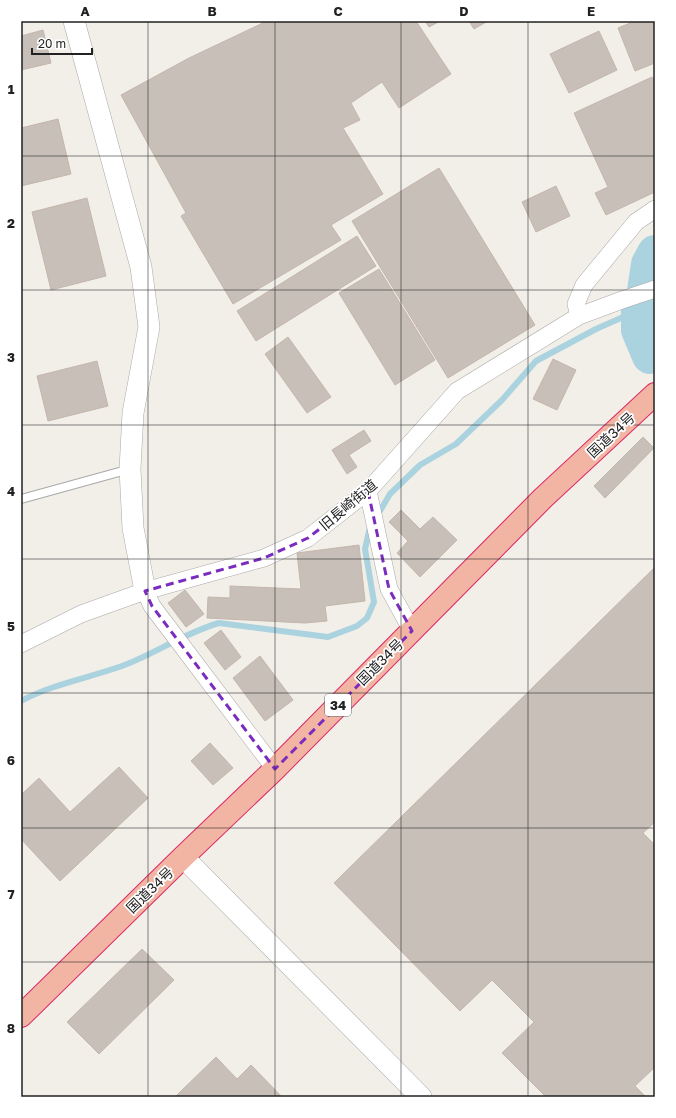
<svg xmlns="http://www.w3.org/2000/svg" width="676" height="1118" font-family="'Golos Text','Noto Sans JP',sans-serif">
	<style>
		.lines { fill: none; stroke-linecap: round; stroke-linejoin: round }
		.stream { stroke: #aad3df; stroke-width: 6 }
		.river { stroke: #aad3df; stroke-width: 36 }
		.building { fill: #c7bfb8; stroke: #c4b6ab }
		.service-casing { stroke: #a9a9a9; stroke-width: 10 }
		.minor-casing { stroke: #a9a9a9; stroke-width: 18 }
		.tertiary-casing { stroke: #a9a9a9; stroke-width: 22 }
		.trunk-casing { stroke: #dc2a67; stroke-width: 24 }
		.service { stroke: #fff; stroke-width: 8 }
		.minor { stroke: #fff; stroke-width: 17 }
		.tertiary { stroke: #fff; stroke-width: 21 }
		.trunk { stroke: #f2b4a3; stroke-width: 22 }
		.marked { fill: none; stroke: #7b2cbf; stroke-width: 3; stroke-dasharray: 8 5; stroke-linejoin: round }
		.grid { fill: none; stroke: #222; stroke-width: 1; stroke-opacity: 0.55 }
		.labels { text-anchor: middle; stroke-width: 3.5; stroke-linejoin: round; paint-order: stroke }
		.shield { fill: #fff; stroke: #646464; stroke-width: 1 }
		.shield-label { font-size: 13px; font-weight: bold; fill: #222 }
		.street-label { font-size: 14px; fill: #222; stroke: #fff }
		.neatline { fill: none; stroke: #222; stroke-width: 1.5 }
		.grid-label { font-size: 13px; text-anchor: middle; font-weight: bold; fill: #222 }
	</style>
	<rect width="100%" height="100%" fill="#f2efe9"/>
	<g class="lines">
		<path class="stream" d="M377,516L390,494L420,465L456,444L502,400L536,361L596,329L639,310
			M21,701C53,684 88,678 122,666C155,654 184,633 219,623L328,637L357,626L367,618L374,602L365,549L370,527"/>
		<path class="river" d="M650,356L639,330V310L644,298L649,264L655,253"/>
	</g>
	<path class="building" d="M267,21H416L451,74L399,108L382,82L351,103L360,120L343,128L383,194L331,225L341,240L233,304L181,216L186,213L121,95L189,58Z
		M425,21H440L429,27Z
		M469,21H488L474,29Z
		M635,21H655V63L635,71L618,28Z
		M43,30L51,63L21,70V36Z
		M599,31L617,70L569,93L550,54Z
		M652,77L655,82V192L606,215L595,193L608,187L574,113Z
		M58,119L71,174L21,186V128Z
		M439,168L535,325L448,378L352,221Z
		M556,186L570,216L536,232L522,202Z
		M87,198L106,276L51,290L32,212Z
		M357,236L376,266L256,341L237,311Z
		M379,269L435,360L395,385L339,293Z
		M288,337L331,397L307,413L265,354Z
		M553,359L576,370L557,410L533,399Z
		M97,361L108,406L48,421L37,376Z
		M364,430L371,441L349,455L357,467L347,474L332,450Z
		M643,437L654,448L605,498L594,486Z
		M401,510L420,529L433,517L457,540L420,577L397,553L408,541L389,522Z
		M359,545L365,601L325,606L327,621L305,623L207,618L208,597L230,598V586L301,589L297,553Z
		M655,567V822L643,833L655,845V1067L635,1086L646,1097H546L502,1053L534,1022L492,980L460,1011L334,883Z
		M185,590L204,614L186,627L168,603Z
		M221,630L241,657L225,670L204,643Z
		M260,656L293,700L265,721L233,678Z
		M210,743L233,768L213,785L191,761Z
		M119,767L148,798L60,881L21,839V795L39,778L70,812Z
		M142,949L174,980L99,1054L67,1022Z
		M216,1057L237,1079L251,1065L282,1097H175Z"/>
	<g class="lines">
		<g class="service-casing">
			<path id="service" d="M21,499L130,469"/>
		</g>
		<g class="minor-casing">
			<path id="minor" d="M579,316L576,304L584,285L636,222L655,209
				M368,491L389,589L412,631
				M145,591L152,606L275,769
				M21,644L81,614L145,591L264,558L308,538L368,491L457,391L579,316L622,300L655,289"/>
		</g>
		<g class="tertiary-casing">
			<path id="tertiary" d="M74,21L141,267L149,327L133,413L130,469L133,528L145,591
				M183,857L421,1097"/>
		</g>
		<g class="trunk-casing">
			<path id="trunk" d="M21,1016L183,857L275,769L543,498L655,394"/>
		</g>
		<use href="#service" class="service"/>
		<use href="#minor" class="minor"/>
		<use href="#tertiary" class="tertiary"/>
		<use href="#trunk" class="trunk"/>
	</g>
	<path class="marked" d="M368,491L389,589L412,631L275,769L152,606L145,591L264,558L308,538Z"/>
	<path class="grid" d="M148,21V1097M275,21V1097M401,21V1097M528,21V1097M21,156H655M21,290H655M21,425H655M21,559H655M21,693H655M21,828H655M21,962H655"/>
	<g class="labels">
		<rect class="shield" x="325" y="694" width="26" height="22" rx="3"/>
		<g class="shield-label">
			<text x="338" y="710">34</text>
		</g>
		<g class="street-label">
			<text transform="translate(611 435) rotate(-43)" y="5">国道34号</text>
			<text transform="translate(348 505) rotate(-40)" y="5">旧長崎街道</text>
			<text transform="translate(380 662) rotate(-45)" y="5">国道34号</text>
			<text transform="translate(150 890) rotate(-44)" y="5">国道34号</text>
		</g>
	</g>
	<rect width="676" height="1118" fill="none" stroke="#ffffff" stroke-width="44"/>
	<path d="M32 48v6h60v-6" fill="none" stroke="#222222" stroke-width="2"/>
	<text x="38" y="48" font-size="12" fill="#222222" stroke="#ffffff" stroke-width="3" paint-order="stroke">20 m</text>
	<rect x="22" y="22" width="632" height="1074" class="neatline"/>
	<g class="grid-label">
		<text x="85" y="16">A</text>
		<text x="212" y="16">B</text>
		<text x="338" y="16">C</text>
		<text x="464" y="16">D</text>
		<text x="591" y="16">E</text>
		<text x="11" y="94">1</text>
		<text x="11" y="228">2</text>
		<text x="11" y="362">3</text>
		<text x="11" y="496">4</text>
		<text x="11" y="631">5</text>
		<text x="11" y="765">6</text>
		<text x="11" y="899">7</text>
		<text x="11" y="1033">8</text>
	</g>
</svg>
